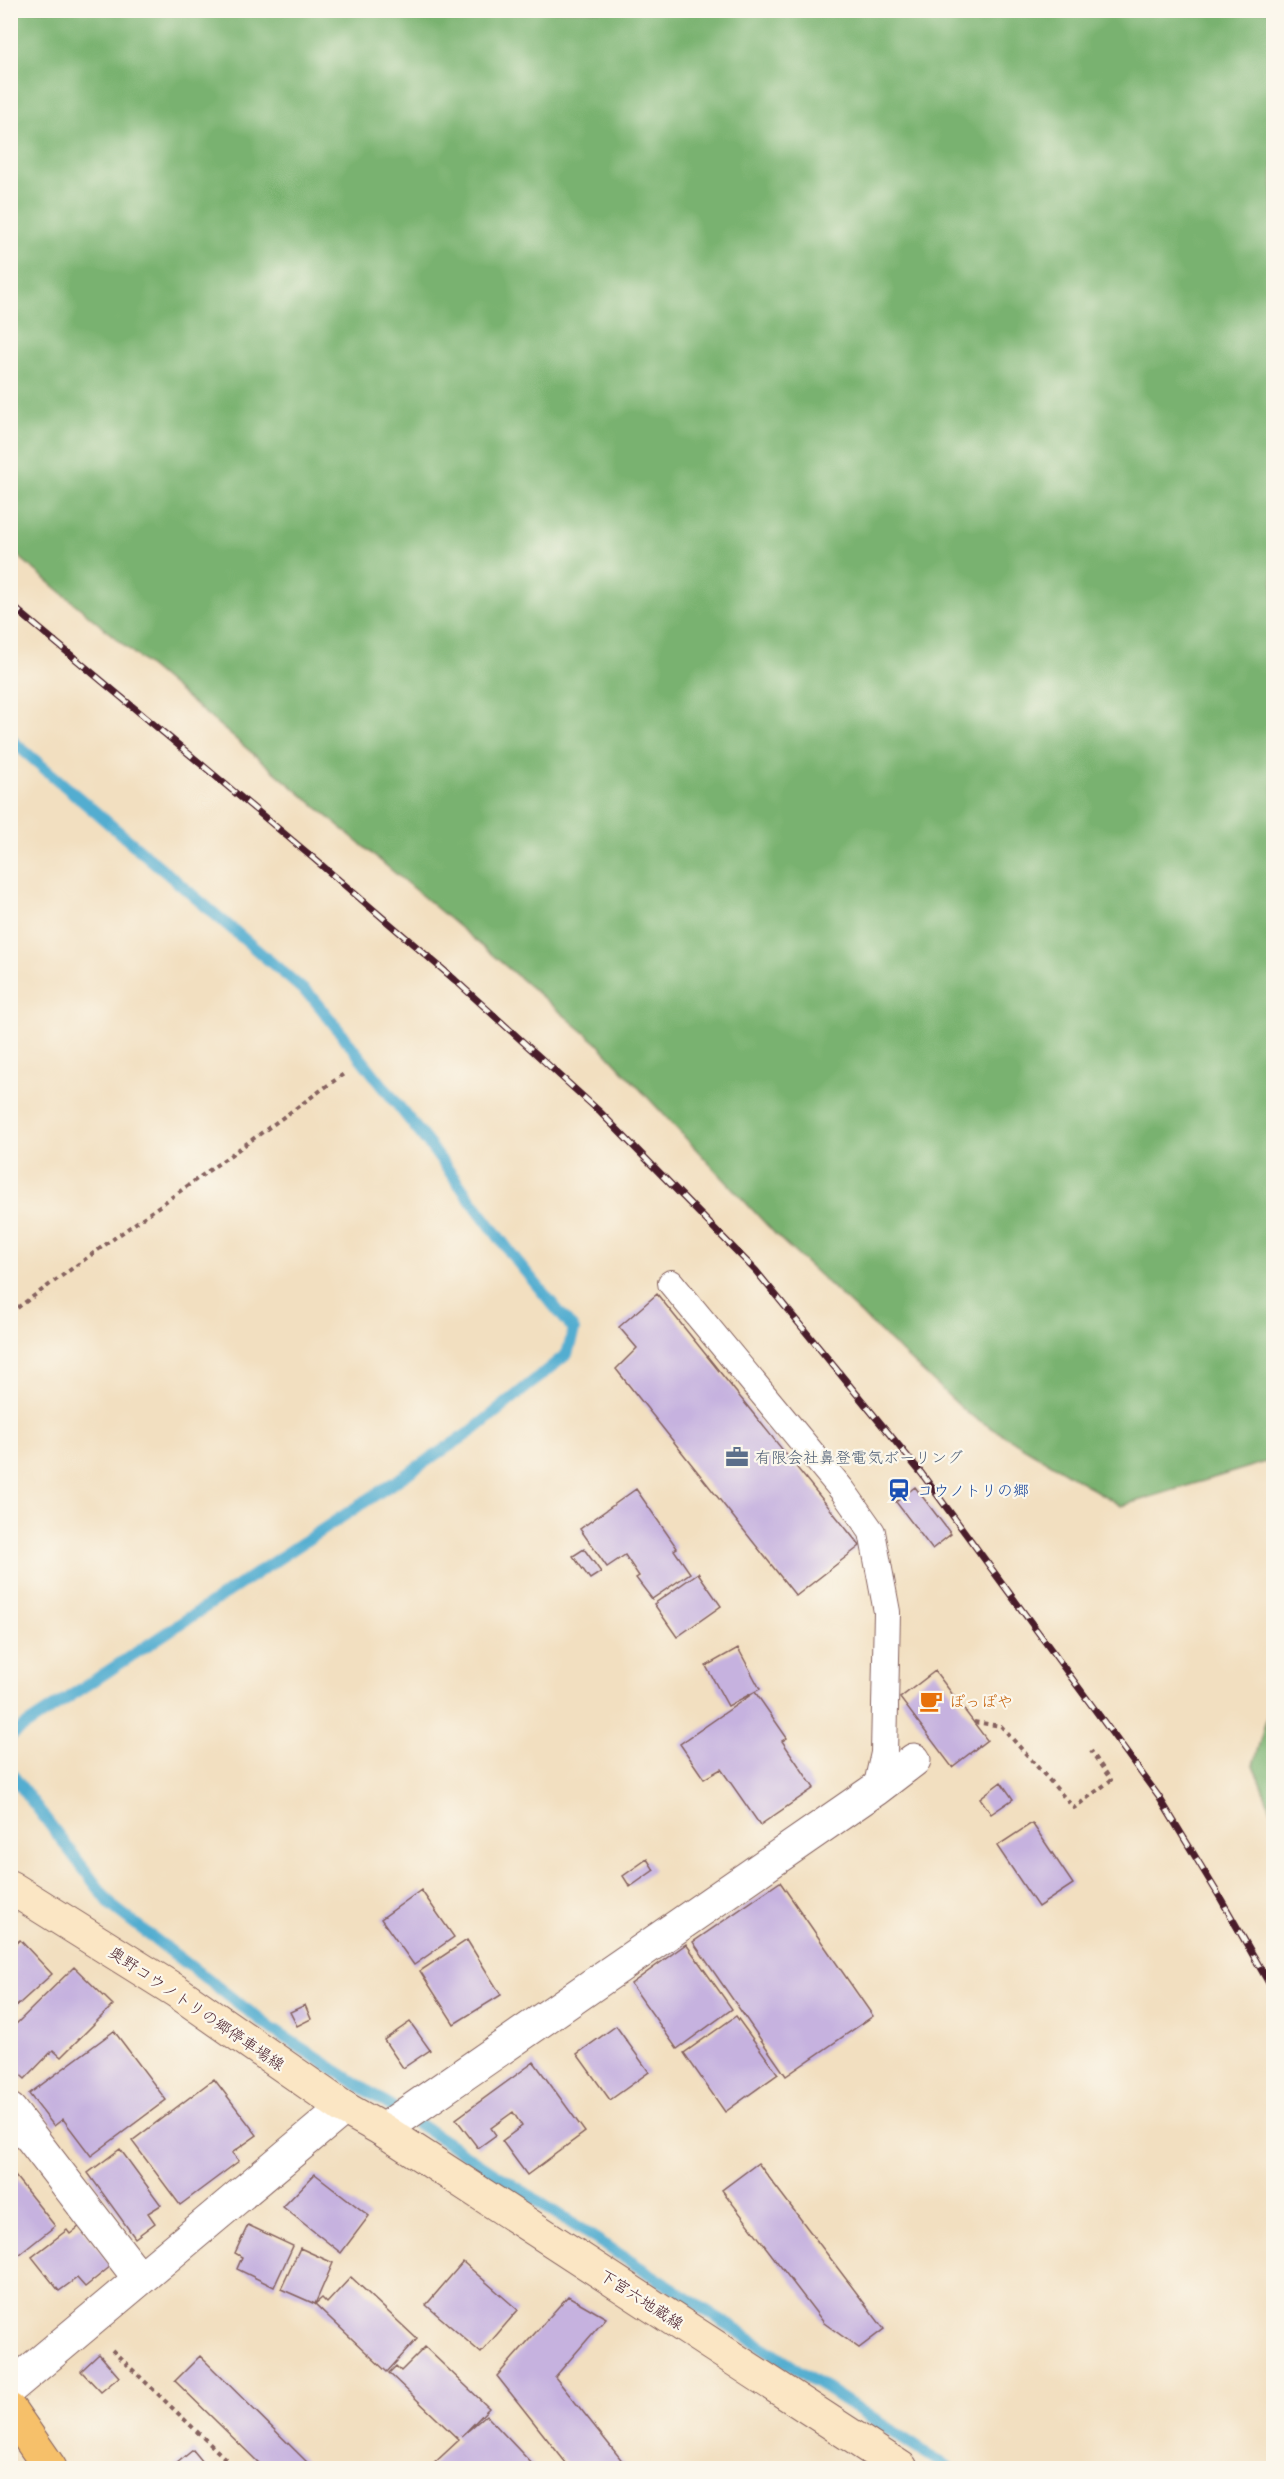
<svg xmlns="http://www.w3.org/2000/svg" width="1284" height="2479" font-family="Mali,'Klee One',sans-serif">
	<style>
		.forest { fill: #79b270; stroke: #62684e; stroke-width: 1.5 }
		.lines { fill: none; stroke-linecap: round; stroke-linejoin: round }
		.stream { stroke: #53add0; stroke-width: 12 }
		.building { fill: #c6b2df }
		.lane-casing { stroke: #85625f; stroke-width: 28 }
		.street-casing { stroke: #85625f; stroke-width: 35 }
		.secondary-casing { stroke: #85625f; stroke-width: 35 }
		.highway-casing { stroke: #85625f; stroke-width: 35 }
		.path { stroke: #85625f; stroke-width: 4; stroke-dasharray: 4.5 4.5; stroke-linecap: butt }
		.lane { stroke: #fff; stroke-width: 26 }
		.street { stroke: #fff; stroke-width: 33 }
		.secondary { stroke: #fbe6c4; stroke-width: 33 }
		.highway { stroke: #f6c06b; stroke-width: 33 }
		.rail-casing { stroke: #4a1f2b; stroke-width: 7 }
		.rail { stroke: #fbf7ec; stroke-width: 4.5; stroke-dasharray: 14; stroke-linecap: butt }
		.labels { text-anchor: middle; stroke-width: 4.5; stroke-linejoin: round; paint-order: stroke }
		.service-label { font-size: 16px; fill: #4e5e75; stroke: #fbf7ec; text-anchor: start }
		.transit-label { font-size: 16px; fill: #164399; stroke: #fbf7ec; text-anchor: start }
		.food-label { font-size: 16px; fill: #c56008; stroke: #fbf7ec; text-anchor: start }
		.street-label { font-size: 16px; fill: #4a1f2b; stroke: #fbf7ec }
	</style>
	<rect width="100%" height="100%" fill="#fbf7ec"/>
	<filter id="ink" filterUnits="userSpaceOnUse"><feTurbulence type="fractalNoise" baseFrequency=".0167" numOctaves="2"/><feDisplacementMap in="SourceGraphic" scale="12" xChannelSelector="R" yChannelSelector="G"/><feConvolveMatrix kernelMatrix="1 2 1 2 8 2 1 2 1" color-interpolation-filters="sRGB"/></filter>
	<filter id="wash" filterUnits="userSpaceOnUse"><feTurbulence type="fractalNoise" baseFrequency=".008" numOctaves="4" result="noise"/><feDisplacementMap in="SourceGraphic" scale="24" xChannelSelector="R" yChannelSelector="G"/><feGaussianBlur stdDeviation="1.35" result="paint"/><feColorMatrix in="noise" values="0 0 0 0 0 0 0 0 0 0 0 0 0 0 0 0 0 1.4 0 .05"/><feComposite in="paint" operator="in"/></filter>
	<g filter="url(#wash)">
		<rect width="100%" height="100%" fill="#f2dfc0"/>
		<path class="forest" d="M11,10L1273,11V1472L1266,1462L1121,1506L967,1413L777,1236L597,1043L11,550Z
			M1273,1696V1814L1253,1765Z"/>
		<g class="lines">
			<path class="stream" d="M10,739L314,999L431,1147L516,1260L574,1330L567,1354L472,1431L10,1736
				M10,1772L112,1906L272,2029L949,2468"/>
		</g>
		<g id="blocks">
			<path class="building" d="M657,1294L860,1546L796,1596L616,1369L637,1348L619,1327Z
				M915,1487L951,1534L932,1549L896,1502Z
				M636,1489L677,1548L674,1550L690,1573L652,1599L636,1578L639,1576L625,1555L607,1567L580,1529Z
				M584,1549L601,1572L590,1579L573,1556Z
				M698,1573L721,1606L677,1637L654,1604Z
				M738,1648L760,1689L728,1706L706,1666Z
				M935,1671L987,1740L952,1767L900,1698Z
				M755,1692L787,1738L782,1741L814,1788L760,1825L721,1769L704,1779L680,1744Z
				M1001,1782L1013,1799L991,1814L980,1798Z
				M1032,1823L1073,1884L1038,1907L997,1846Z
				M647,1859L654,1870L630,1887L623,1876Z
				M780,1882L873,2016L786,2076L693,1942Z
				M421,1890L454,1937L414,1965L381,1919Z
				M20,1940L52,1974L10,2012V1945L12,1946Z
				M467,1940L501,1995L454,2024L420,1971Z
				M686,1944L732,2009L677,2049L631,1984Z
				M74,1967L113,2005L61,2057L53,2050L25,2079L10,2065V2030Z
				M305,2005L311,2019L297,2026L290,2012Z
				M736,2016L778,2074L725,2112L684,2053Z
				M410,2022L430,2050L403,2068L384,2040Z
				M616,2026L649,2072L610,2100L577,2054Z
				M114,2031L166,2100L91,2156L63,2119L54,2126L29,2094Z
				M534,2062L585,2132L527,2175L502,2141L522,2126L513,2112L491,2128L496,2135L478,2148L456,2119Z
				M214,2079L257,2135L232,2153L239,2161L180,2205L132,2141Z
				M120,2149L161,2205L148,2213L155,2223L135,2238L88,2173Z
				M758,2163L884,2329L859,2348L824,2323L722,2190Z
				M315,2174L369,2216L341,2253L283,2207Z
				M15,2176L55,2226L10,2262V2179Z
				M248,2225L293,2246L274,2287L237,2269L242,2257L235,2253Z
				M80,2226L111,2266L85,2287L77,2278L59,2291L32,2257L67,2230L70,2234Z
				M300,2248L333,2263L315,2304L322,2298L327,2303L351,2277L417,2339L387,2372L315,2304L281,2289Z
				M463,2262L518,2310L481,2353L426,2305Z
				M568,2296L606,2318L555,2377L628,2468H570L497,2376Z
				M425,2347L489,2408L462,2436L486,2415L536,2468H429L459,2440L389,2373L396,2366L401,2371Z
				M99,2354L119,2377L101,2392L81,2371Z
				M200,2356L313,2468H264L175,2381Z
				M193,2450L208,2468H171Z"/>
		</g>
	</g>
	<g filter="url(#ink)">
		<use href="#blocks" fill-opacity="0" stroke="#85625f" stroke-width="1.5"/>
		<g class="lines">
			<g class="lane-casing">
				<path id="lane" d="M671,1283L843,1491L872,1532L887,1612L884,1753L876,1789"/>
			</g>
			<g class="street-casing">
				<path id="street" d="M10,2110L140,2279
					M383,2130L876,1789L914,1760
					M10,2388L344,2108"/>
			</g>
			<g class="secondary-casing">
				<path id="secondary" d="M10,1887L176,1991L344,2108L383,2130L901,2468"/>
			</g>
			<g class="highway-casing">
				<path id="highway" d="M10,2410L50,2468"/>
			</g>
			<path class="path" d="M10,1313L345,1073
				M974,1722L1001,1726L1074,1808L1111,1780L1091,1751
				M112,2350L235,2468"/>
			<use href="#lane" class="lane"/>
			<use href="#street" class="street"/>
			<use href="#secondary" class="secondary"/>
			<use href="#highway" class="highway"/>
			<g class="rail-casing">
				<path id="rail" d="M10,604L312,857L455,980L600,1112L756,1271L922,1474L1159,1797L1221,1899L1274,1992"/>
			</g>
			<use href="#rail" class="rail"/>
		</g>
	</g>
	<defs>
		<g id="office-bare" transform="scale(1.8)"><path d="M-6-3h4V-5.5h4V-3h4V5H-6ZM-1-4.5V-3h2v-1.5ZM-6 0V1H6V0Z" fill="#5c6f8a" stroke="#fbf7ec" stroke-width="2.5" paint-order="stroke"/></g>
		<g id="station-bare" transform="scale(1.8)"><path d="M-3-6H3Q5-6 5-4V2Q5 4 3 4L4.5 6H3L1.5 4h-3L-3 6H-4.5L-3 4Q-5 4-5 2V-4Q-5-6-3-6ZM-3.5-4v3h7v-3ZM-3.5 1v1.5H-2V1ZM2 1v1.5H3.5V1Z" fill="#1a4fb4" stroke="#fbf7ec" stroke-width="2.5" paint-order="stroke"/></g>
		<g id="cafe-bare" transform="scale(1.8)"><path d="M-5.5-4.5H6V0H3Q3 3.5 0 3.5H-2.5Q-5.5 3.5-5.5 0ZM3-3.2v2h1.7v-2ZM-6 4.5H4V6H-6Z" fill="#e8710a" stroke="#fbf7ec" stroke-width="2.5" paint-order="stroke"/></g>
	</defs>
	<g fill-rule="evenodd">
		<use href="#office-bare" x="737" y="1457"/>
		<use href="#station-bare" x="899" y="1490"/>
		<use href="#cafe-bare" x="931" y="1701"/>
	</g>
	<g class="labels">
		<g class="service-label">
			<text x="755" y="1463">有限会社鼻登電気ボーリング</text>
		</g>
		<g class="transit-label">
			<text x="917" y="1496">コウノトリの郷</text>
		</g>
		<g class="food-label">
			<text x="949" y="1707">ぽっぽや</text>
		</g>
		<g class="street-label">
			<text transform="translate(197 2008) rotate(34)" y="6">奥野コウノトリの郷停車場線</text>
			<text transform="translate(642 2299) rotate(33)" y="6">下宮六地蔵線</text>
		</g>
	</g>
	<rect width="1284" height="2479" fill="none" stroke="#fbf7ec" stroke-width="36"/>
</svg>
